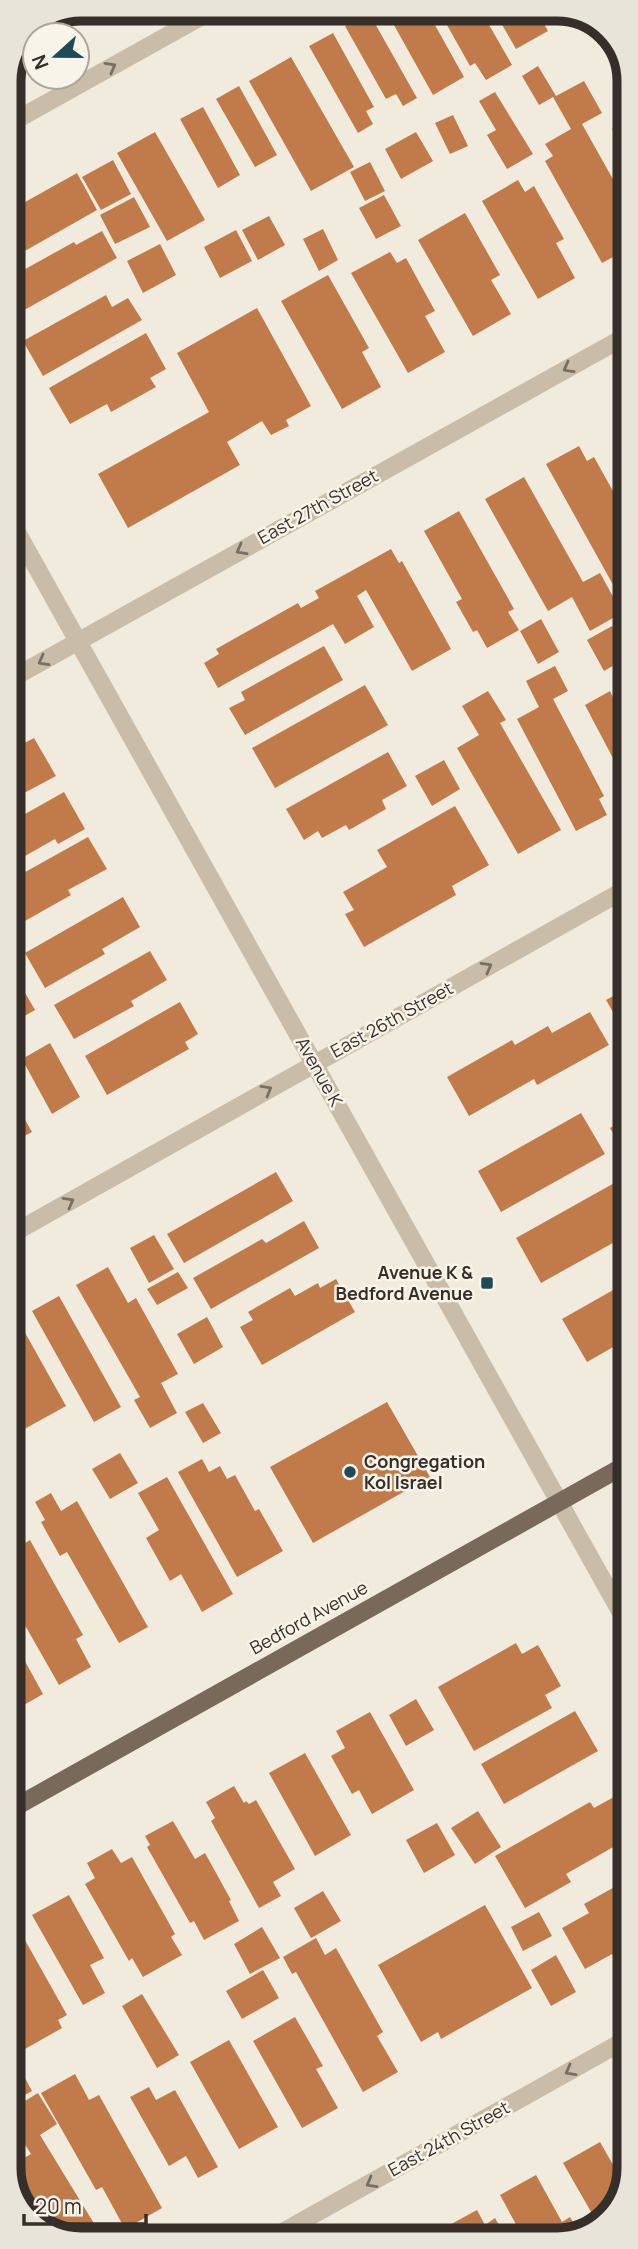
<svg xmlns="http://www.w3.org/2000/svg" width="638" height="2249" font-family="Manrope,sans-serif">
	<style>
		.building { fill: #c17b4b }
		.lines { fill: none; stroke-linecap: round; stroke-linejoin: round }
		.minor { stroke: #c9bda9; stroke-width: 18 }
		.major { stroke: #78695a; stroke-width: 18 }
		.oneway { stroke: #786f63 }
		.poi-dot { fill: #204a56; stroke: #f9f4e9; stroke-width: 2.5 }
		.labels { text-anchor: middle; stroke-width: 5; stroke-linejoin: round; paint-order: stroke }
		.street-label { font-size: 18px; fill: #362f29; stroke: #f9f4e9 }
		.poi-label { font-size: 18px; font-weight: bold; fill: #362f29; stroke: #f9f4e9; text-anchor: end }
		.rim { fill: none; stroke: #362f29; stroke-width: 9 }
	</style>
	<rect width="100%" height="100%" fill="#f1ebdd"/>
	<path class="building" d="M385,9H426L464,77L433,95Z
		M438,9H480L512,65L486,80L475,63L470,66Z
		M493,9H536L548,31L516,49Z
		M546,9H566L575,13L554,25Z
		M369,13L417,98L403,106L396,94L386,99L345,26Z
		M333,33L374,107L366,111L373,124L358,133L309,46Z
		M291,57L354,167L311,191L249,81Z
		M624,59L628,66V78L619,62Z
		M538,66L556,96L584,81L602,113L582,124L628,206V249L602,263L545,161L553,156L545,144L571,129L553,97L539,105L522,76Z
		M239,86L277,155L255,167L216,99Z
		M495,92L533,154L507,169L487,135L496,130L479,101Z
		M203,107L240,175L218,188L180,119Z
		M453,115L468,146L450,154L435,123Z
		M628,120V157L612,129Z
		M155,132L205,220L167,241L117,153Z
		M416,132L433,161L401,179L385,149Z
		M113,160L131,194L101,210L82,177Z
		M370,162L385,191L365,201L350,172Z
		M77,173L97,210L9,260V211Z
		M518,180L525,192L534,186L564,239L556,243L575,278L538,299L482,201Z
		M384,195L401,226L376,239L359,208Z
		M134,197L150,227L115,244L100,215Z
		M465,213L500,275L491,280L511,314L473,336L418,240Z
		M269,216L285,245L258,260L242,230Z
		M323,229L338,260L319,271L303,239Z
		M236,230L252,261L220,278L204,247Z
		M102,231L117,258L10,318L9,278L74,242L76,245Z
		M160,244L176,275L143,293L127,261Z
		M390,252L397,263L406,258L435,311L425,316L445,352L408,373L351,273Z
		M328,275L369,348L362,352L381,387L342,409L281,301Z
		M106,295L112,307L128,298L142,320L43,376L23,341Z
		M257,308L311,406L286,420L289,426L271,435L262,421L227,442L240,465L128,528L98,474L209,412L177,353Z
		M146,333L166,369L150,378L156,387L111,412L107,404L70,424L49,388Z
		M628,419V455L619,439L627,435L620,423Z
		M579,446L587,461L594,457L628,518V585L617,592L546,464Z
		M524,477L583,582L600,573L622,613L590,631L572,597L548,611L485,499Z
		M459,511L514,609L508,612L519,630L487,648L477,630L473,632L456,602L462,599L424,531Z
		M391,549L399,563L402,561L451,649L412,671L366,590L357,596L374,627L345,644L333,624L218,688L204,663L219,654L216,649L298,603L301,608L319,598L315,591Z
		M628,617V646L616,624Z
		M541,619L559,652L538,664L520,631Z
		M612,626L628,653V657L604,671L587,640Z
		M324,646L343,680L245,735L229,708L245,700L241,692Z
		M555,666L568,691L553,699L604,796L599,799L607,815L576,831L517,719L539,707L526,681Z
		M365,685L388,725L275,788L252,748Z
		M488,691L506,720L500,723L561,830L518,854L457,748L479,735L462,706Z
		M610,691L615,702L620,699L622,702L628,699V782L626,783L585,705Z
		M34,738L56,776L9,801V751Z
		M388,752L407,786L382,800L386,809L349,830L346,825L322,838L318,831L304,840L286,809Z
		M444,760L460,789L432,806L415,776Z
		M64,792L85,829L58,844L55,839L9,865V823Z
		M455,806L489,865L452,886L456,895L364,947L345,914L354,910L343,892L387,867L377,850Z
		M88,837L107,869L68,890L71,895L9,930V881Z
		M123,897L140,927L102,949L105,954L45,988L25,953Z
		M150,951L167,980L131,1001L134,1006L74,1039L54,1005Z
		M628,988V1058L620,1042L628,1038L606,1000Z
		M24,991L35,1010L9,1025V1000Z
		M180,1002L198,1034L185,1042L189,1049L107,1095L85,1056Z
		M590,1012L609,1045L537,1085L534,1079L469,1116L447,1077L512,1040L515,1045L548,1026L552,1033Z
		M50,1043L80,1097L52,1114L22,1059Z
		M9,1092L32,1132L9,1144Z
		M581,1113L605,1154L501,1212L478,1171Z
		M629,1117V1160L610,1128Z
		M276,1172L293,1201L184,1263L167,1234Z
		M625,1177L629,1183V1234L541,1283L516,1238Z
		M304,1221L319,1248L211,1309L193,1278L262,1239L266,1243Z
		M154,1235L174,1269L149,1283L130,1248Z
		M108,1267L128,1303L136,1298L178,1374L161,1383L177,1413L150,1428L134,1400L140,1397L76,1285Z
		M178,1272L188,1288L157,1305L147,1289Z
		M336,1279L355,1312L262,1365L240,1327L253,1320L248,1312L290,1288L295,1296L318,1283L320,1288Z
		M629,1281V1338L587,1362L562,1319Z
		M59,1296L121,1407L94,1422L32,1311Z
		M207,1317L223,1347L194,1364L177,1334Z
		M18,1320L66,1406L10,1437V1324Z
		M387,1402L430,1477L313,1543L270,1467Z
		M203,1403L221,1433L203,1443L185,1412Z
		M120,1453L138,1483L110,1499L92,1469Z
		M202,1459L209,1472L220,1466L227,1479L235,1475L255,1511L259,1509L283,1551L237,1577L178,1472Z
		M167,1477L233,1594L202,1612L181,1574L170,1581L146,1538L159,1530L138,1493Z
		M51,1493L61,1511L77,1501L148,1627L119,1643L67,1552L60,1556L41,1522L45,1520L35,1502Z
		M30,1540L83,1635L76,1639L91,1667L59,1685L10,1599V1552Z
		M10,1634L43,1694L10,1713Z
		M516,1643L522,1654L538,1645L561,1686L545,1695L552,1708L474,1751L438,1687Z
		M416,1699L434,1730L406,1746L389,1715Z
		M575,1711L598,1751L504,1804L481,1764Z
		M370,1712L414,1790L372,1814L359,1790L352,1794L331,1756L345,1748L336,1731Z
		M305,1753L351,1835L315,1856L269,1773Z
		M234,1786L244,1803L246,1801L249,1804L256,1800L295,1869L273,1882L281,1896L259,1908L211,1821L215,1818L206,1802Z
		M621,1793L629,1807V1838L566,1874L571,1882L525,1908L495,1856L590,1802L594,1808Z
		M478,1811L501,1847L475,1864L451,1828Z
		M173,1821L195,1859L205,1853L231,1900L229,1901L239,1921L204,1940L194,1921L190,1923L147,1847L150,1845L145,1836Z
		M437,1823L455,1855L424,1873L406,1840Z
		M112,1849L121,1863L132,1857L175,1934L171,1937L182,1955L143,1977L132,1958L129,1961L85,1884L95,1878L87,1863Z
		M629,1879V1962L619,1967L612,1954L585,1969L562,1928L589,1913L584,1904Z
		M323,1891L341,1921L311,1938L294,1908Z
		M69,1895L104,1958L90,1965L105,1993L83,2005L32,1915Z
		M485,1905L532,1988L441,2039L438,2032L421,2042L378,1965Z
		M539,1912L552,1936L523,1951L511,1927Z
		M12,1917L67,2015L58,2020L62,2028L25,2049L10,2024V1919Z
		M262,1927L280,1958L250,1974L234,1944Z
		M316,1938L325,1955L336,1948L383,2032L377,2036L398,2072L363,2092L296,1972L292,1974L283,1957Z
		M556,1955L576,1992L551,2006L531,1970Z
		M263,1970L279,1998L242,2019L226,1991Z
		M142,1994L179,2055L157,2068L122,2006Z
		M295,2017L323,2066L316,2069L338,2108L302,2128L253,2041Z
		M229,2040L278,2127L239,2149L190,2062Z
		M14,2057L32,2091L10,2103V2060Z
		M75,2074L89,2100L99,2095L162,2208L125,2229L102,2187L96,2190L41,2093Z
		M149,2087L156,2100L175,2090L218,2167L198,2178L186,2156L169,2166L130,2097Z
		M38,2093L57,2124L40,2135L98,2230L87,2237L89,2240H72L41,2226L10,2175V2166L31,2154L10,2121V2110Z
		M600,2142L624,2184L612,2215L598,2224L563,2163Z
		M536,2175L562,2222L570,2217L580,2234L572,2239H524L500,2195Z
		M477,2210L485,2225L495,2218L507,2239H448L442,2229Z"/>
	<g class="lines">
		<path class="minor" d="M9,124L215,9
			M9,518L629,1627
			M9,680L628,335
			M10,1235L628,888
			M270,2239L629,2038"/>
		<path class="major" d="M10,1810L629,1463"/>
	</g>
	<defs><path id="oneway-chevron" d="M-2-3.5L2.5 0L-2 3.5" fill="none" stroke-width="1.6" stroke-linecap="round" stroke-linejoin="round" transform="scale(1.75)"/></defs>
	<g class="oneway">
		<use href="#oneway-chevron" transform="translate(111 67) rotate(-29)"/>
		<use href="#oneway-chevron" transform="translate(568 368) rotate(151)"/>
		<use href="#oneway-chevron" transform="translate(241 550) rotate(151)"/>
		<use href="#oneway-chevron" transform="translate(43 661) rotate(151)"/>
		<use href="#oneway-chevron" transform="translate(487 967) rotate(-29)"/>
		<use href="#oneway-chevron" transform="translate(267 1090) rotate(-30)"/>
		<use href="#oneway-chevron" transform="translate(69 1202) rotate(-29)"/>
		<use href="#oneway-chevron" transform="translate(570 2071) rotate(151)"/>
		<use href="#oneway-chevron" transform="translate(371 2183) rotate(151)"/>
	</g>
	<g class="poi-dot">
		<rect x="480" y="1276" width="14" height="14" rx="3.5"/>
		<circle cx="350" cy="1472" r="7"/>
	</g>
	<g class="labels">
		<g class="street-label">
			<text transform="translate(318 507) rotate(-29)" y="6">East 27th Street</text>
			<text transform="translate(392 1020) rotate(-29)" y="6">East 26th Street</text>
			<text transform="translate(319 1072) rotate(61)" y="6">Avenue K</text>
			<text transform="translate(309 1618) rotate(-29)" y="6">Bedford Avenue</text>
			<text transform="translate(449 2139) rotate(-29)" y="6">East 24th Street</text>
		</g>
		<g class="poi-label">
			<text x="473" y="1279">Avenue K &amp;<tspan x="473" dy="21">Bedford Avenue</tspan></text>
			<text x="364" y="1468" text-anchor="start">Congregation<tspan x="364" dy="21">Kol Israel</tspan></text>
		</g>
	</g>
	<path d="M0 0H638V2249H0ZM81 21H557A60 60 0 0 1 617 81V2168A60 60 0 0 1 557 2228H81A60 60 0 0 1 21 2168V81A60 60 0 0 1 81 21Z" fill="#e9e4da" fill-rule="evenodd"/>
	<path class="rim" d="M81 21H557A60 60 0 0 1 617 81V2168A60 60 0 0 1 557 2228H81A60 60 0 0 1 21 2168V81A60 60 0 0 1 81 21Z"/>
	<g transform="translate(56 56) rotate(249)"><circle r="33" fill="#f9f4e9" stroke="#aba59c" stroke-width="2"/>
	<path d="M0-5L12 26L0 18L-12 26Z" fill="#204a56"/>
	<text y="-10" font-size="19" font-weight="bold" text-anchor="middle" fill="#362f29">N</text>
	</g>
	<path d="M24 2214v10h122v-10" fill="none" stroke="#362f29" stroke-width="3.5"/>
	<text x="35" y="2214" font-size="21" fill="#362f29" stroke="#f9f4e9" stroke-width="5" paint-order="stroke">20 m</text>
</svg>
